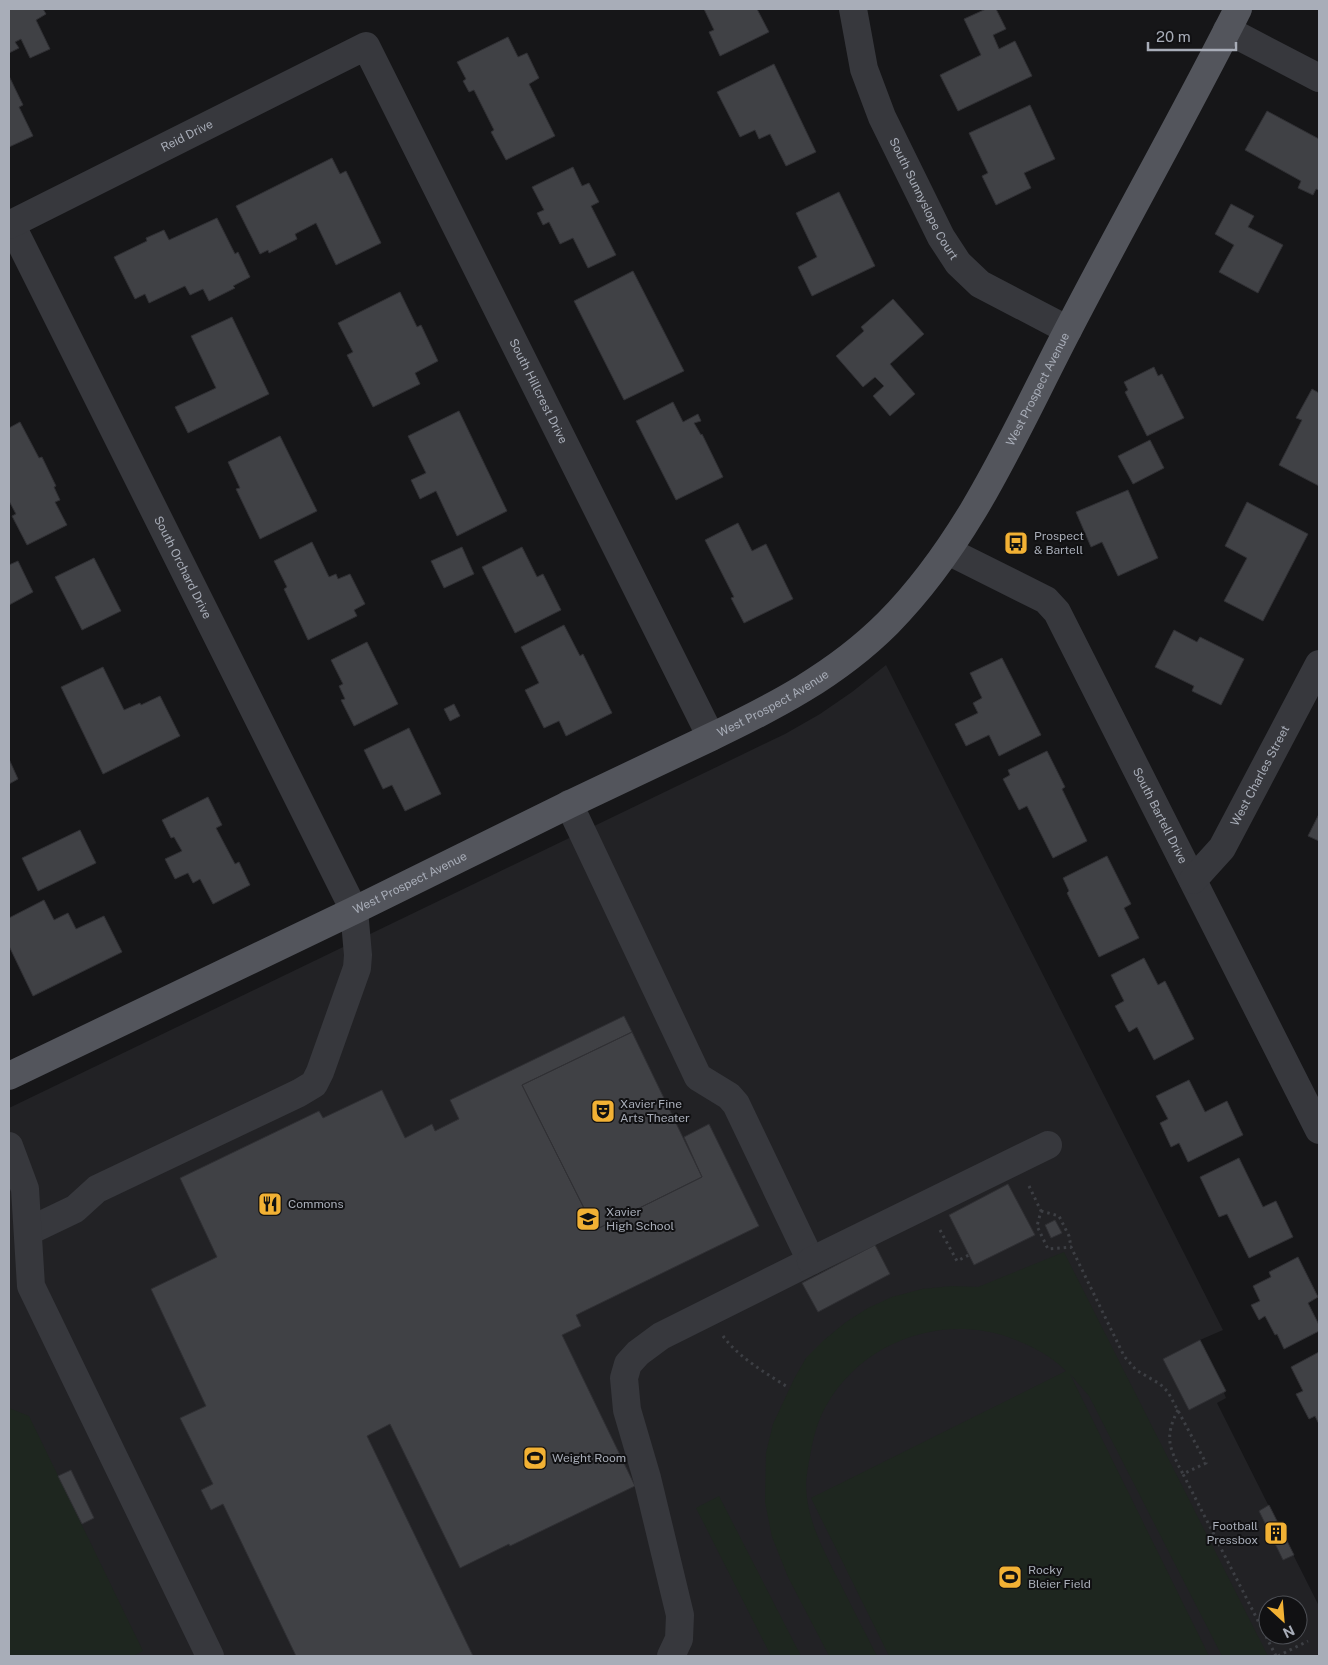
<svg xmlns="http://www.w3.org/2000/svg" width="1328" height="1665" font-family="'Public Sans',sans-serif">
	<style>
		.built { fill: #222225; fill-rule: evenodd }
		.green { fill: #1e261f }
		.building { fill: #404145; stroke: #303034 }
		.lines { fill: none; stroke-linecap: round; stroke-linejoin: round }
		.path { stroke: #3d3f44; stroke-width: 3; stroke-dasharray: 2.5 4; stroke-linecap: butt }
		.minor { stroke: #37383d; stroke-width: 28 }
		.major { stroke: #53555c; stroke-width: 28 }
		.labels { text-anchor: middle; stroke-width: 4; stroke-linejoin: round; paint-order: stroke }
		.street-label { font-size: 12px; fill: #a8adb8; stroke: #111113 }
		.poi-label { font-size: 12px; fill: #a8adb8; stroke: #111113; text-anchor: start }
	</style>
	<rect width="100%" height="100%" fill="#161618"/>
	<path class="built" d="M886,665L1223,1330L1200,1340L1226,1391L1224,1393L1226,1398L1217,1403L1319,1606V1656H9V1108L785,734L820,714L852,692ZM1268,1605H1298V1635H1268Z"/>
	<path class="green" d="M1064,1252L1268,1656H1222L1089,1396L1070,1374L1209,1656H889L811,1498L1066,1371C1050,1355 1030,1345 1008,1337C940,1314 862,1342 826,1406C817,1422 813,1439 810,1456C808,1465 807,1474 806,1483C806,1520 825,1553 841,1585C853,1609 865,1633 877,1656H829L788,1577L772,1537L765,1502L766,1453L773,1424L794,1379L806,1358L824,1340L846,1322L868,1308L892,1297L922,1289L952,1286L978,1287Z
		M9,1408L29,1416L143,1651L133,1656H9Z
		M719,1496L801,1656H771L696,1508Z"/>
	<path class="building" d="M9,9H43L46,14L36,20L50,49L30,58L21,39L15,42L19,48L9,53Z
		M704,9H757L769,32L720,56L709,32L714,30Z
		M986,9H996L1006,29L993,35L999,49L1015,41L1032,76L958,111L940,75L981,55L964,19Z
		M508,37L518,57L527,53L539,78L529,84L555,136L506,160L491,132L494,130L474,90L469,92L463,81L466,79L457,62Z
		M774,64L816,152L786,166L770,134L759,139L755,130L740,137L717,92Z
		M9,76L23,105L19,107L33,136L9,147Z
		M1030,105L1055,159L1024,173L1031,188L996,205L982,176L988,173L969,133Z
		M1267,111L1319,139V190L1316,189L1313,195L1298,188L1301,181L1245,150Z
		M332,158L340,174L346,171L381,243L336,265L316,223L295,234L297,239L269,253L268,250L260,254L236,206Z
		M573,167L582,186L589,183L599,202L591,206L616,255L588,268L573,238L560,244L549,222L543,225L537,213L544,210L532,187Z
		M839,192L875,266L812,296L798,267L817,257L796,213Z
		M1231,204L1254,216L1248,227L1283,245L1258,293L1219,272L1234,245L1215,234Z
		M217,218L235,254L238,252L250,277L233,286L235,288L209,301L203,289L190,295L185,286L149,303L145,294L135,299L114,257L147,241L146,238L164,230L169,240Z
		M633,271L684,371L624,400L574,301Z
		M400,292L417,327L421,325L438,361L415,373L420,384L373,407L347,355L353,352L338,323Z
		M893,299L924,334L890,364L915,394L890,416L873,396L884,386L875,377L863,387L836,356L864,331L861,327Z
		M232,317L269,394L188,433L175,407L216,388L191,336Z
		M1154,367L1158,376L1162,374L1184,418L1147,436L1125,392L1128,390L1124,382Z
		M1312,389L1319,393V486L1279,465L1302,420L1296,418Z
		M673,402L683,422L698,414L701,421L694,423L701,435L702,434L723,477L676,500L636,421Z
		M459,411L507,511L457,536L436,491L420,499L411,480L426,473L408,436Z
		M20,422L39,458L42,457L56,486L54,487L60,500L55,502L67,525L27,545L12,516L16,514L9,501V428Z
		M280,436L317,511L260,539L236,489L240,488L228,462Z
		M1150,440L1164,468L1133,484L1118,456Z
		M1128,490L1158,558L1118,576L1102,542L1091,547L1076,512Z
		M1247,502L1308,534L1263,621L1224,601L1247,558L1225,546Z
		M738,523L752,551L766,544L793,599L744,623L731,598L734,597L705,540Z
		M312,542L329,577L336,574L338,579L350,574L365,604L354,610L357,616L308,640L284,589L287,587L274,561Z
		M462,547L474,574L444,588L431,561Z
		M522,547L537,577L543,574L561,610L515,633L482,567Z
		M94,558L121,611L82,630L55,577Z
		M18,561L33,592L9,605V565Z
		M564,625L580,656L583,654L612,713L566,736L559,721L544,728L525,690L539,683L521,647Z
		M1174,630L1197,642L1200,637L1244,659L1221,705L1192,691L1194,686L1155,667Z
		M367,642L398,704L354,726L341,700L345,699L339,686L343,684L331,660Z
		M1002,658L1041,735L999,756L989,735L966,746L955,724L978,713L973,703L982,698L970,673Z
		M103,667L124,710L140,703L141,705L160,696L180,736L103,774L61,687Z
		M454,704L460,716L450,721L444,709Z
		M409,728L441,794L405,811L392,785L383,789L364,750Z
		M1047,751L1065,787L1062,789L1087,841L1053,858L1027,806L1019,810L1003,779L1010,775L1008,770Z
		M9,759L18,779L9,784Z
		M208,797L222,825L216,828L235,864L239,862L250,885L213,904L200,879L193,883L188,873L175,879L165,859L182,851L174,837L171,838L162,820Z
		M1319,814V841L1308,836Z
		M80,830L96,863L38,891L22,858Z
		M1107,856L1131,904L1124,908L1139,938L1099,957L1067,893L1069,891L1063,878Z
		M44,900L54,920L68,913L76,929L104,916L122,952L33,996L9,946V918Z
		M1144,958L1158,985L1165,981L1194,1039L1154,1060L1137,1027L1129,1032L1115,1006L1124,1001L1111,975Z
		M624,1016L632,1032L522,1085L595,1230L702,1177L684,1137L709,1124L759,1226L576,1315L581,1326L562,1335L635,1486L510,1546L509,1544L460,1568L390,1424L367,1436L473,1656H296L223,1504L211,1510L201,1490L213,1484L180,1418L206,1406L151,1289L217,1257L180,1178L319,1111L323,1118L382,1090L405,1138L432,1124L435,1131L459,1119L450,1100Z
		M632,1032L702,1177L595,1230L522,1085Z
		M1189,1080L1205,1112L1227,1101L1243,1135L1188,1162L1179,1143L1171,1147L1160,1123L1168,1119L1156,1096Z
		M1239,1158L1263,1207L1276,1201L1293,1237L1249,1258L1227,1214L1219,1217L1200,1177Z
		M1008,1184L1035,1235L974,1265L949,1215Z
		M1055,1220L1062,1233L1051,1238L1045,1225Z
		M875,1245L890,1274L818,1312L802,1283Z
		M1298,1257L1318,1297L1308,1303L1319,1325V1331L1284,1349L1277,1334L1275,1335L1265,1316L1259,1320L1251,1305L1260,1301L1253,1286L1271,1277L1269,1272Z
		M1200,1340L1226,1391L1189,1410L1163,1359Z
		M1319,1352V1424L1315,1416L1309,1419L1296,1394L1303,1391L1291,1367Z
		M71,1470L94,1518L82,1524L58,1476Z
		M1269,1505L1294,1555L1283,1560L1259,1511Z"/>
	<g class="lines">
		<path class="path" d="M1029,1186L1041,1211L1037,1226L1048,1249L1071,1247L1124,1356L1136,1370L1160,1384L1168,1392L1206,1463L1183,1474L1276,1656
			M1041,1211L1059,1216L1069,1236L1071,1247
			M940,1230L957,1261L969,1255
			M723,1336C739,1358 766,1373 789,1388
			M1178,1410C1164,1437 1169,1448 1183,1474
			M1278,1656L1308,1641"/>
		<g class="minor">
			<path id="s1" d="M853,9L864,69L882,117L941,237L958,263L980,284L1068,330"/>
			<path d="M1227,30L1319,78"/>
			<path id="s2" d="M11,224L354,910L358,955L357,968L320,1072L314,1084L299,1093L97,1189L75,1209L29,1231"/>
			<path id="s3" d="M9,225L366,46L711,737"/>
			<path id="s4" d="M948,551L1046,600L1057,612L1319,1130"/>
			<path d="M569,804L698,1077L729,1096L736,1104L811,1261L661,1336L638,1353L628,1364L624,1378L627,1410L647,1478L680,1615L679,1639L671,1656"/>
			<path id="s5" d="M1193,880L1222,848L1319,664"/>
			<path d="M9,1146L25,1189L31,1286L210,1656"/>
			<path d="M811,1261L1048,1145"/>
		</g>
		<path class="major" id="s6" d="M9,1076C124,1020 240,966 355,910C427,875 498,839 570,804C616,782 662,760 709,738C774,707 836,675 888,623C971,539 1016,429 1070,326C1125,220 1184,116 1238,9"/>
	</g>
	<defs>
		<g id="bus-square" transform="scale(1.25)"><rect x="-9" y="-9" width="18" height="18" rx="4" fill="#f2b134" stroke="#111113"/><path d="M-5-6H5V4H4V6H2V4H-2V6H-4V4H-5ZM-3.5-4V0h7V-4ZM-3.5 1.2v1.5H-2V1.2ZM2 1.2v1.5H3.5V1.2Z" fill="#111"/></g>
		<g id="theatre-square" transform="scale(1.25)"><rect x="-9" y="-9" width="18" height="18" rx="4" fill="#f2b134" stroke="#111113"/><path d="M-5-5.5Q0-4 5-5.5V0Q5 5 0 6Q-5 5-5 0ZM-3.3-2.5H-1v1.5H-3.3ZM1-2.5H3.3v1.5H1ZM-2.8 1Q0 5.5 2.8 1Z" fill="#111"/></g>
		<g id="restaurant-square" transform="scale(1.25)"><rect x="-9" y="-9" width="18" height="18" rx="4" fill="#f2b134" stroke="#111113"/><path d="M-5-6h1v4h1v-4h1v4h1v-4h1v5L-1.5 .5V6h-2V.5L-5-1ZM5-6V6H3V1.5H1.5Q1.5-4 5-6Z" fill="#111"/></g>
		<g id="school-square" transform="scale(1.25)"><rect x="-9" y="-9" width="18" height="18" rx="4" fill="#f2b134" stroke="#111113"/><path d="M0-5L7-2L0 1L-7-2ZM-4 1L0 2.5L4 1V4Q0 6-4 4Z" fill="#111"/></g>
		<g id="stadium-square" transform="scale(1.25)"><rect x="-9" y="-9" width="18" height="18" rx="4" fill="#f2b134" stroke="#111113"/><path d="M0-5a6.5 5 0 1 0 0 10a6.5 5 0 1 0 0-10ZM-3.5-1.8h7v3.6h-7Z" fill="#111"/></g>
		<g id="building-square" transform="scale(1.25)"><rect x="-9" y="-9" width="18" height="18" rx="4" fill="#f2b134" stroke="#111113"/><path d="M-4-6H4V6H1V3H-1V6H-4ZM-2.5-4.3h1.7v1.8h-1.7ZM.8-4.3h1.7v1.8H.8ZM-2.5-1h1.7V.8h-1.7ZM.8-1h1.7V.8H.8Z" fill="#111"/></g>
	</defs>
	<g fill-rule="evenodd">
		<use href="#bus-square" x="1016" y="543"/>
		<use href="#theatre-square" x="603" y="1111"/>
		<use href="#restaurant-square" x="270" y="1204"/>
		<use href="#school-square" x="588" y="1219"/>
		<use href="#stadium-square" x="535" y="1458"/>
		<use href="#building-square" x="1276" y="1533"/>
		<use href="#stadium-square" x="1010" y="1577"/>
	</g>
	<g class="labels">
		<g class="street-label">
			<text dy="4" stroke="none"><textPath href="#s3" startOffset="199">Reid Drive</textPath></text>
			<text dy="4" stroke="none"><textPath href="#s1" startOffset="204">South Sunnyslope Court</textPath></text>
			<text dy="4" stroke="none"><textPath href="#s6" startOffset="1270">West Prospect Avenue</textPath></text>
			<text dy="4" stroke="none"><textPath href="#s3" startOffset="785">South Hillcrest Drive</textPath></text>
			<text dy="4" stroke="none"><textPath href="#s2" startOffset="384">South Orchard Drive</textPath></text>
			<text dy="4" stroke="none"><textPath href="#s6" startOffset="850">West Prospect Avenue</textPath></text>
			<text dy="4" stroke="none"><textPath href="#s5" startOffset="125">West Charles Street</textPath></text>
			<text dy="4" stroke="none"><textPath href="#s4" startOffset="354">South Bartell Drive</textPath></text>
			<text dy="4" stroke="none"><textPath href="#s6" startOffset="445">West Prospect Avenue</textPath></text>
		</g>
		<g class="poi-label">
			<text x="1034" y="540">Prospect<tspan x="1034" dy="14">&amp; Bartell</tspan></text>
			<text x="620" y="1108">Xavier Fine<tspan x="620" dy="14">Arts Theater</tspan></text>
			<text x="288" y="1208">Commons</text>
			<text x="606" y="1216">Xavier<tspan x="606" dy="14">High School</tspan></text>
			<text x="552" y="1462">Weight Room</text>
			<text x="1258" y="1530" text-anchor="end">Football<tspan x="1258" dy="14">Pressbox</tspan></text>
			<text x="1028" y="1574">Rocky<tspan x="1028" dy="14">Bleier Field</tspan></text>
		</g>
	</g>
	<rect width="1328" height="1665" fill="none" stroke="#a8adb8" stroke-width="20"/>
	<g transform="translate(1283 1620) rotate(154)"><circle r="24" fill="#111113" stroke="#4d4f55"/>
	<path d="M0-4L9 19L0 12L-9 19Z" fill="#f2b134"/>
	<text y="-8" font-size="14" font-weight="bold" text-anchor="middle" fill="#a8adb8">N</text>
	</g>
	<path d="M1148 42v8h88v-8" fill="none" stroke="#a8adb8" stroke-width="2.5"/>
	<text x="1156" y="42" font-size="15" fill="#a8adb8" stroke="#111113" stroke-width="4" paint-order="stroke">20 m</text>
</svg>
